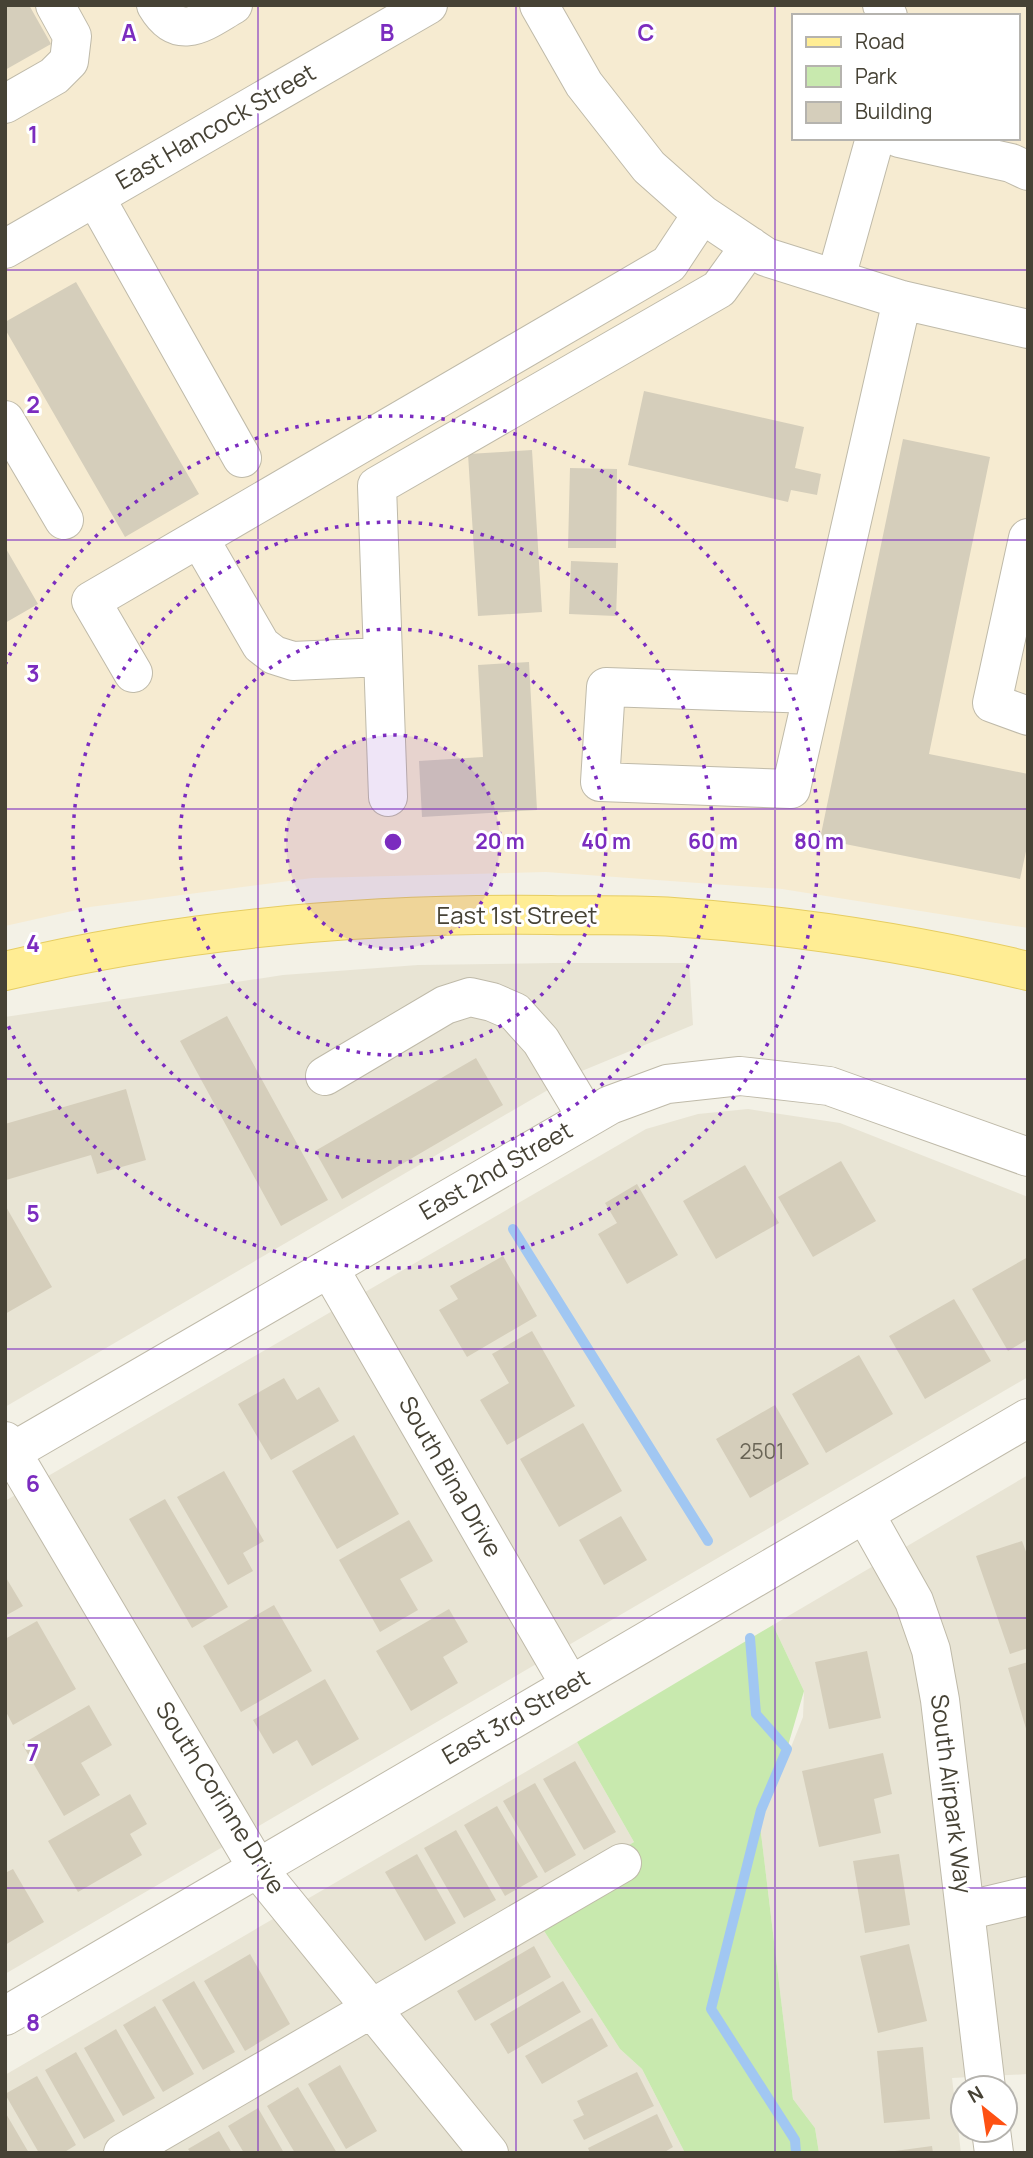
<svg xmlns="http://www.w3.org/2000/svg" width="1033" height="2158" font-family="Manrope,sans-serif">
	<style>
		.residential { fill: #e8e4d4 }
		.commercial { fill: #f6ebd1; fill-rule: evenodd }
		.green { fill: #c8e9ae }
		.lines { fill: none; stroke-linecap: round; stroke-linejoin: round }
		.stream { stroke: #a1c7f2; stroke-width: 10 }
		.building { fill: #d5cebb }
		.minor-casing { stroke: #bfbaa9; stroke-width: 40 }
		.major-casing { stroke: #e6cd62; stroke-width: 40 }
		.minor { stroke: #fff; stroke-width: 38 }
		.major { stroke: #ffed94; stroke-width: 38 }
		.grid { fill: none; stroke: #7b2cbf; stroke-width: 2; stroke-opacity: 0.55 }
		.ring { fill: none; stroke: #7b2cbf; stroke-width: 3.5; stroke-dasharray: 3.5 7 }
		.labels { text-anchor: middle; stroke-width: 6; stroke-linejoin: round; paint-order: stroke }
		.number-label { font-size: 21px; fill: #6a6556 }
		.street-label { font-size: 24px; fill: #464235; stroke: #fff }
		.grid-label { font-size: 23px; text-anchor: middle; font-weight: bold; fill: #7b2cbf; stroke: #fff; stroke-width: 6; stroke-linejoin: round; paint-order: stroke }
		.centre { fill: #7b2cbf; stroke: #fff; stroke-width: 3.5 }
		.ring-label { font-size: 21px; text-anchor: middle; font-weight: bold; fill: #7b2cbf; stroke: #fff; stroke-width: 6; stroke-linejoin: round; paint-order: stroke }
	</style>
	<rect width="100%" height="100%" fill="#f3f1e6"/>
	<path class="residential" d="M555,963H689L693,1025L577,1073L5,1407V1017L283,975L418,965Z
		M748,1109L840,1123L1028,1197V1377L5,1974V1501L646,1129L698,1114Z
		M1028,1475V2074L952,2078L961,2153H819L815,2128L793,2099L760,1825L803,1717L804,1691L773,1625Z
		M577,1742L634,1842L528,1906L620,2049L642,2069L685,2153H5V2075Z"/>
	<path class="commercial" d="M5,5H1028V928L782,889L546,872L312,878L90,907L5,926ZM793,16H1017V138H793Z"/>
	<path class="green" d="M773,1625L804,1691L787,1749L760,1825L793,2099L815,2128L819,2153H685L642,2069L620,2049L528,1906L634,1842L577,1742Z"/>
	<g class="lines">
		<path class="stream" d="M513,1229L708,1541
			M750,1638L756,1714L787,1749L761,1810L711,2009L795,2140L796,2153"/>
	</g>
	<path class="building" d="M5,5H29L51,44L5,70Z
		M76,282L199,494L125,537L5,329V322Z
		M644,391L804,427L795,468L821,474L817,495L791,490L788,502L628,465Z
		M903,439L990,457L929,754L1028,774V842L1020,879L820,839Z
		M532,450L542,612L478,616L468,454Z
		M570,468L617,469L616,548H568Z
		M5,547L38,604L5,623Z
		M571,561L618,563L616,616L569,614Z
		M529,662L537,810L422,817L419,761L483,757L478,665Z
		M227,1016L328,1200L281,1226L180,1041Z
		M476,1058L503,1105L342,1199L315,1151Z
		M126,1089L146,1160L97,1174L91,1155L6,1180L5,1124Z
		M841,1161L876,1221L813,1257L778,1197Z
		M745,1165L779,1223L716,1259L683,1201Z
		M637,1184L678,1255L627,1284L598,1234L617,1223L605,1203Z
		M5,1205L52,1287L5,1314Z
		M503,1256L537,1316L467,1357L439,1310L458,1299L450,1286Z
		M1028,1257V1339L1008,1351L972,1289Z
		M954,1299L991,1361L925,1399L889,1336Z
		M532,1331L575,1406L507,1445L480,1400L509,1383L492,1354Z
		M859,1355L893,1414L826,1453L792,1394Z
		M284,1378L297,1400L319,1387L339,1421L271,1460L238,1404Z
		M775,1405L809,1464L750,1498L716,1439Z
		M583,1423L622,1491L559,1527L520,1459Z
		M354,1435L399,1514L337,1549L292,1471Z
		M224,1471L264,1541L243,1553L253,1571L228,1585L177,1497Z
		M165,1499L228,1607L192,1628L129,1519Z
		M621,1516L647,1560L604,1585L579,1540Z
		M409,1520L433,1561L400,1579L418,1610L380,1632L339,1560Z
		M1022,1541L1028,1557V1648L1010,1654L976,1556Z
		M5,1576L23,1606L5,1616Z
		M274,1605L312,1671L241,1712L203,1646Z
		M449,1609L468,1642L443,1657L458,1683L411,1711L376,1651Z
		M37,1621L76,1689L13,1725L5,1710V1639Z
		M867,1651L881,1718L829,1729L815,1662Z
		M1028,1662V1732H1027L1008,1668Z
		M325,1679L359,1739L312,1766L297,1740L273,1754L253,1720Z
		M89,1705L112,1745L81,1763L100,1795L64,1816L22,1744Z
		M883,1753L892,1794L874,1799L881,1833L819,1847L802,1771Z
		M575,1761L616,1832L584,1850L543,1779Z
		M535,1783L576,1855L545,1873L503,1801Z
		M130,1794L147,1824L130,1834L142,1855L78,1892L48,1841Z
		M497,1806L538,1877L505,1896L464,1825Z
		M456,1830L496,1900L464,1918L424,1848Z
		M417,1854L456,1923L425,1941L385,1872Z
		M899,1854L910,1925L865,1933L853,1861Z
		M13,1869L44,1922L5,1945V1873Z
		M909,1944L927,2021L878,2033L860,1956Z
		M534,1946L551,1977L475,2021L457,1991Z
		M250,1954L290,2024L245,2051L204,1981Z
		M194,1981L235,2052L203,2070L162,2000Z
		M563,1981L581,2012L508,2054L490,2024Z
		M155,2006L194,2074L163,2092L123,2025Z
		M592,2018L608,2046L542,2084L525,2056Z
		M116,2029L155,2098L123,2116L84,2048Z
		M923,2047L930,2119L884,2123L877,2051Z
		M76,2052L115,2121L84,2139L45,2070Z
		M340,2065L377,2131L346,2149L308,2084Z
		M637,2072L654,2106L584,2140L573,2120L584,2115L577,2101Z
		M37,2076L76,2145L63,2153H39L5,2094Z
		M298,2087L337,2153H295L267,2106Z
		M258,2108L284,2153H244L228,2126Z
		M5,2112L29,2153H5Z
		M657,2114L673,2147L663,2153H590L588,2148Z
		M219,2131L232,2153H191L188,2149Z
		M932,2146L933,2153H895V2151Z"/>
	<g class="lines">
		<g class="minor-casing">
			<path id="minor" d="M156,5C179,44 205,21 233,5
				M539,5L584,84L649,167L702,214L766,257L902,300L1028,329
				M882,5L888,16
				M5,104L54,76L69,61L72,36L55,5
				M899,138L1011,163L1028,171
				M95,197L242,458
				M5,249L428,5
				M836,278L875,138
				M5,420L64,520
				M199,538L261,645L274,655L293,661L382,657
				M1028,538L992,703L1028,716
				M133,673L91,601L669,264L702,214
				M812,694L606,687L600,782L791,789L902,300
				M388,797L377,486L719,289L750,246
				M325,1076L445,1005L470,997L492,1002L515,1012L541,1041L587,1118
				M329,1268L570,1685
				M5,1441L258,1869L489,2153
				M5,1456L610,1105L667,1084L740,1076L829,1086L1028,1157
				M865,1514L914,1601L931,1650L940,1700L986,2088
				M965,1911L1028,1896
				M5,2016L1028,1418
				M991,2130L994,2153
				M123,2153L622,1863"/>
		</g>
		<g class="major-casing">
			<path id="major" d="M5,971C184,928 368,913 551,915C591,916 632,914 673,917C793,925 911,943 1028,971"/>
		</g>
		<use href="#minor" class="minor"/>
		<use href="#major" class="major"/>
	</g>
	<path class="grid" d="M258,5V2153M516,5V2153M775,5V2153M5,270H1028M5,540H1028M5,809H1028M5,1079H1028M5,1349H1028M5,1618H1028M5,1888H1028"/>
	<circle cx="393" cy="842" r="107" fill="#7b2cbf" fill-opacity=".12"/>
	<g class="ring">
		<circle cx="393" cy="842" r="107"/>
		<circle cx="393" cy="842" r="213"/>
		<circle cx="393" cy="842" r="320"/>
		<path d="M5 665A426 426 0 1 1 5 1019"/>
	</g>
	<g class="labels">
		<g class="number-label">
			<text x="762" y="1459">2501</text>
		</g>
		<g class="street-label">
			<text transform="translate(216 127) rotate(-30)" y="8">East Hancock Street</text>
			<text x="517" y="924">East 1st Street</text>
			<text transform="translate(496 1171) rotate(-30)" y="8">East 2nd Street</text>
			<text transform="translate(450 1477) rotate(60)" y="8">South Bina Drive</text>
			<text transform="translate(516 1717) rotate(-30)" y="8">East 3rd Street</text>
			<text transform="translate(951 1794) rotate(83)" y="8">South Airpark Way</text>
			<text transform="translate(220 1798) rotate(58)" y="8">South Corinne Drive</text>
		</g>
	</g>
	<g class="grid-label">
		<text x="129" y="41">A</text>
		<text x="387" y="41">B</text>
		<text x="646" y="41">C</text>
		<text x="33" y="143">1</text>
		<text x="33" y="413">2</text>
		<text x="33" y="682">3</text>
		<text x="33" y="952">4</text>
		<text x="33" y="1222">5</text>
		<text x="33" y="1492">6</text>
		<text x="33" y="1761">7</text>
		<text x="33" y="2031">8</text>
	</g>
	<circle cx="393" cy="842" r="10" class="centre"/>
	<g class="ring-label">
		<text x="500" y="849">20 m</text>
		<text x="606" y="849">40 m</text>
		<text x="713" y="849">60 m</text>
		<text x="819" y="849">80 m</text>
	</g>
	<rect width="1033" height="2158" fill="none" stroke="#464235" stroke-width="14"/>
	<rect x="792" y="14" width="228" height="126" fill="#ffffff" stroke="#b5b3ae" stroke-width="2"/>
	<rect x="806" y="37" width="35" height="10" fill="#ffed94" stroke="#b5b3ae" stroke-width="2"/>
	<text x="855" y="49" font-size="21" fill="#464235">Road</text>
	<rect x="806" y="66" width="35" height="21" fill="#c8e9ae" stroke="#b5b3ae" stroke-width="2"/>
	<text x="855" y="84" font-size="21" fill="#464235">Park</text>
	<rect x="806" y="102" width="35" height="21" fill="#d5cebb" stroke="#b5b3ae" stroke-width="2"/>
	<text x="855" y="119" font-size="21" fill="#464235">Building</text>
	<g transform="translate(984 2109) rotate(330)"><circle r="33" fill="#ffffff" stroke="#b5b3ae" stroke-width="2"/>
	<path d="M0-5L12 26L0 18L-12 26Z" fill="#fe5113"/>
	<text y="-10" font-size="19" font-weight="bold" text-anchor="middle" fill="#464235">N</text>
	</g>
</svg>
